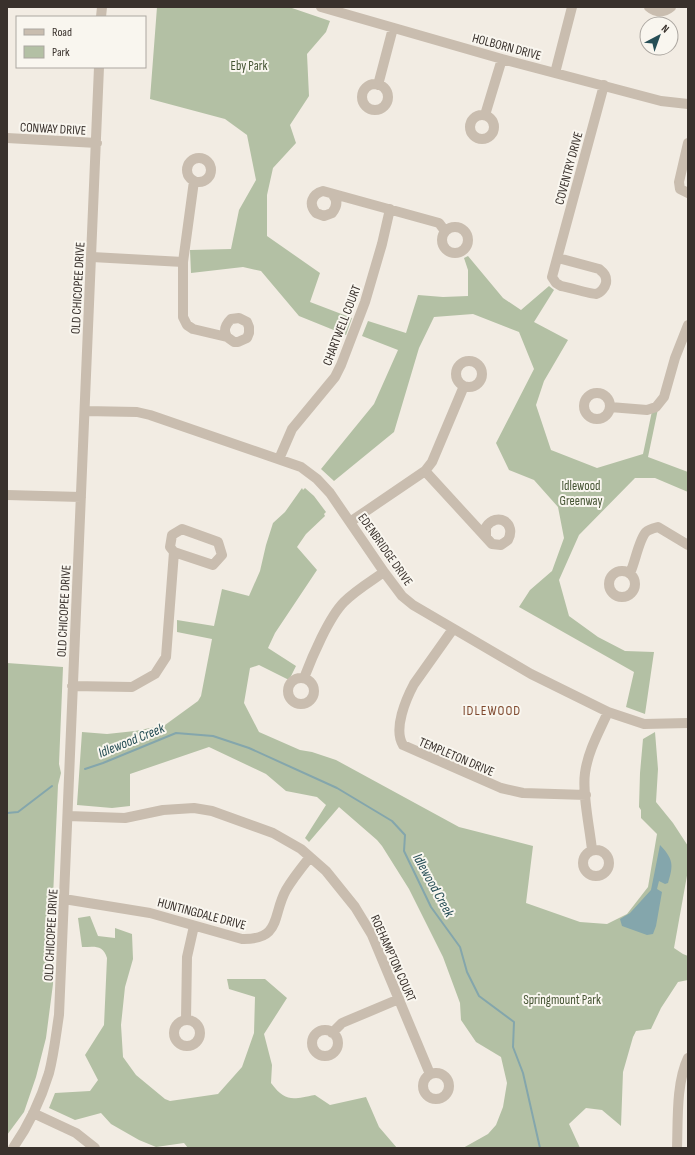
<svg xmlns="http://www.w3.org/2000/svg" width="695" height="1155" font-family="'Sofia Sans Condensed',sans-serif">
	<style>
		.green { fill: #b3c0a4 }
		.water { fill: #84a6ac }
		.lines { fill: none; stroke-linecap: round; stroke-linejoin: round }
		.stream { stroke: #84a6ac; stroke-width: 2 }
		.minor { stroke: #c9bdaf; stroke-width: 10 }
		.labels { text-anchor: middle; stroke-width: 4; stroke-linejoin: round; paint-order: stroke }
		.street-label { font-size: 13px; fill: #39312c; stroke: #f9f6ef }
		.park-label { font-size: 13px; fill: #455433; stroke: #f9f6ef }
		.neighbourhood-label { font-size: 14px; letter-spacing: 1px; fill: #7f492e; stroke: #f9f6ef }
		.water-label { font-size: 14px; font-style: italic; fill: #264e56; stroke: #f9f6ef }
	</style>
	<rect width="100%" height="100%" fill="#f2ece3"/>
	<path class="green" d="M157,7H289L330,21L326,32L307,54L309,96L290,125L296,143L273,168L267,195V236L320,273L310,302L352,318L346,335L299,316L261,271L243,267L191,273L190,250L231,249L239,210L256,180L247,135L225,119L150,99Z
		M468,256L503,298L521,310L549,286L554,290L534,322L568,340L544,381L536,405L551,450L597,468L643,454L652,411L658,409L648,457L688,472V492L655,478H635L579,535L559,580L569,616L598,637L625,651L654,652L645,714L626,707L634,672L519,607L530,590L552,571L564,538L558,507L534,480L509,470L496,443L534,369L519,332L473,314L434,317L419,348L394,432L334,481L321,469L374,404L398,350L362,336L368,321L406,333L418,295L443,297L468,296V270L464,258Z
		M302,488L303,490L305,488L314,496L326,512L324,514L325,516L306,534L297,547L317,570L275,633L268,648L296,666L289,680L259,665L250,668L244,703L259,732L300,750L312,752L336,760L459,827L533,846L526,903L580,922L607,924L627,914L648,887L657,834L641,818V810L639,807L640,773L643,739L655,732L658,769L656,802L673,823L688,846V870L674,948L683,954L688,956V980L678,982L661,1008L651,1029L636,1031L633,1037L623,1072L621,1126L602,1110L586,1108L569,1124L580,1148H463L488,1134L496,1125L503,1107L507,1083L501,1057L476,1042L461,1020L460,1003L443,957L409,889L382,846L377,840L339,807L309,842L305,838L326,805L317,797L286,791L266,774L209,747L130,774V806L112,808L77,805L82,732L107,734L135,731L165,725L198,701L201,696L212,639L177,632V620L214,626L222,589L249,596L260,571L266,545L273,523L285,512Z
		M7,663L63,667L59,764L61,773L58,785L53,897L55,908L53,984L46,1038L36,1077L24,1112L7,1135Z
		M90,916L98,936L115,938V928L132,934L133,959L125,987L121,1025L123,1057L136,1075L165,1099L170,1101L218,1094L242,1067L254,1033L255,997L229,989L227,979H265L287,998L264,1034L272,1065L271,1083C286,1103 293,1099 315,1095L330,1105L366,1097L379,1127L397,1148H188L184,1143L156,1147L139,1140L111,1124L101,1113L75,1120L49,1108L55,1093L90,1091L98,1080L85,1055L104,1025L107,958C103,944 94,947 82,947L78,918Z"/>
	<path class="water" d="M660,845C673,859 674,864 668,883L665,884L659,881L657,889L662,892L656,926L653,934L647,935L622,926L620,919L630,913L651,890Z"/>
	<g class="lines">
		<path class="stream" d="M85,769L103,763L176,733L213,736L249,748L337,788L392,821L405,835L404,851L431,907L460,947L467,972L479,996L514,1022L513,1047L523,1073L540,1148
			M7,813L18,812L52,786"/>
		<path class="minor" d="M321,7L502,59L661,101L688,104
			M649,7C656,13 664,13 671,7
			M101,17L102,7
			M555,73L572,7
			M362 97a13 13 0 1 1 26 0a13 13 0 1 1-26 0Z
			M378,85L393,28
			M470 127a12 12 0 1 1 24 0a12 12 0 1 1-24 0Z
			M485,115L502,59
			M7,138L97,143
			M688,143L679,182L680,189L688,193
			M187 170a12 12 0 1 1 24 0a12 12 0 1 1-24 0Z
			M194,181L183,262V317L187,325L193,329L227,337L234,342H238L247,338L249,333V327L247,322L239,318L231,319C225,325 223,330 227,337
			M333,195C338,201 337,207 332,213L324,216L316,213C308,204 312,194 323,191L439,223L445,231
			M442 240a13 13 0 1 1 26 0a13 13 0 1 1-26 0Z
			M92,257L183,262
			M558,258L599,269C604,273 607,276 606,283C605,287 601,293 596,294C590,294 568,287 561,286L556,283L552,277L604,85
			M456 374a13 13 0 1 1 26 0a13 13 0 1 1-26 0Z
			M584 406a13 13 0 1 1 26 0a13 13 0 1 1-26 0Z
			M610,407L647,410L656,407L664,397L675,358L688,325
			M85,411L137,412L150,415L301,467L317,479L330,493L384,572L402,596L413,605L531,674L608,712L644,724L688,723
			M279,459L292,429L335,377L341,365L365,302L382,244L390,209
			M425,471L492,544L501,545L508,540C517,523 497,511 486,527V536
			M7,495L81,497
			M350,522L425,471L432,462L464,386
			M609 584a13 13 0 1 1 26 0a13 13 0 1 1-26 0Z
			M630,573C635,563 639,539 646,532C649,529 654,528 658,527L688,545
			M453,629L414,684C406,699 393,729 403,745L501,788L523,793L586,795
			M304,678C312,657 329,617 344,602C356,590 370,582 384,572
			M288 691a13 13 0 1 1 26 0a13 13 0 1 1-26 0Z
			M72,686L132,687L155,674L166,657L174,552L170,547L172,535L182,529L218,542L222,555L213,565L174,552
			M68,816L125,818L163,810L194,808L212,811L273,833L301,849L326,871L355,907L372,935L430,1074
			M592,850C590,829 582,794 585,773C588,751 599,732 608,712
			M583 863a13 13 0 1 1 26 0a13 13 0 1 1-26 0Z
			M64,899L150,913L242,939C282,940 272,915 286,890C293,878 302,867 310,857
			M186,1020L187,957L194,926
			M174 1033a13 13 0 1 1 26 0a13 13 0 1 1-26 0Z
			M312 1043a13 13 0 1 1 26 0a13 13 0 1 1-26 0Z
			M332,1033L342,1023L399,999
			M423 1086a13 13 0 1 1 26 0a13 13 0 1 1-26 0Z
			M33,1113L76,1133L95,1148
			M13,1148C29,1125 41,1099 49,1073C54,1054 56,1034 59,1015L99,67
			M677,1148C678,1121 676,1083 688,1058"/>
	</g>
	<g class="labels">
		<g class="street-label">
			<text transform="translate(507 46) rotate(15)" y="5">HOLBORN DRIVE</text>
			<text transform="translate(53 128) rotate(3)" y="5">CONWAY DRIVE</text>
			<text transform="translate(568 168) rotate(-75)" y="5">COVENTRY DRIVE</text>
			<text transform="translate(77 288) rotate(-87)" y="5">OLD CHICOPEE DRIVE</text>
			<text transform="translate(341 325) rotate(-69)" y="5">CHARTWELL COURT</text>
			<text transform="translate(386 549) rotate(55)" y="5">EDENBRIDGE DRIVE</text>
			<text transform="translate(63 611) rotate(-87)" y="5">OLD CHICOPEE DRIVE</text>
			<text transform="translate(457 756) rotate(23)" y="5">TEMPLETON DRIVE</text>
			<text transform="translate(202 913) rotate(15)" y="5">HUNTINGDALE DRIVE</text>
			<text transform="translate(50 935) rotate(-87)" y="5">OLD CHICOPEE DRIVE</text>
			<text transform="translate(394 958) rotate(66)" y="5">ROEHAMPTON COURT</text>
		</g>
		<g class="park-label">
			<text x="249" y="70">Eby Park</text>
			<text x="581" y="490">Idlewood<tspan x="581" dy="15">Greenway</tspan></text>
			<text x="562" y="1004">Springmount Park</text>
		</g>
		<g class="neighbourhood-label">
			<text x="492" y="715">IDLEWOOD</text>
		</g>
		<g class="water-label">
			<text transform="translate(131 740) rotate(-22)" y="5">Idlewood Creek</text>
			<text transform="translate(434 885) rotate(61)" y="5">Idlewood Creek</text>
		</g>
	</g>
	<rect width="695" height="1155" fill="none" stroke="#39312c" stroke-width="16"/>
	<rect x="16" y="16" width="130" height="52" fill="#f9f6ef" stroke="#aca7a1"/>
	<rect x="24" y="29" width="20" height="6" fill="#c9bdaf" stroke="#aca7a1"/>
	<text x="52" y="36" font-size="12" fill="#39312c">Road</text>
	<rect x="24" y="46" width="20" height="12" fill="#b3c0a4" stroke="#aca7a1"/>
	<text x="52" y="56" font-size="12" fill="#39312c">Park</text>
	<g transform="translate(659 36) rotate(41)"><circle r="19" fill="#f9f6ef" stroke="#aca7a1"/>
	<path d="M0-3L7 15L0 10L-7 15Z" fill="#264e56"/>
	<text y="-6" font-size="11" font-weight="bold" text-anchor="middle" fill="#39312c">N</text>
	</g>
</svg>
